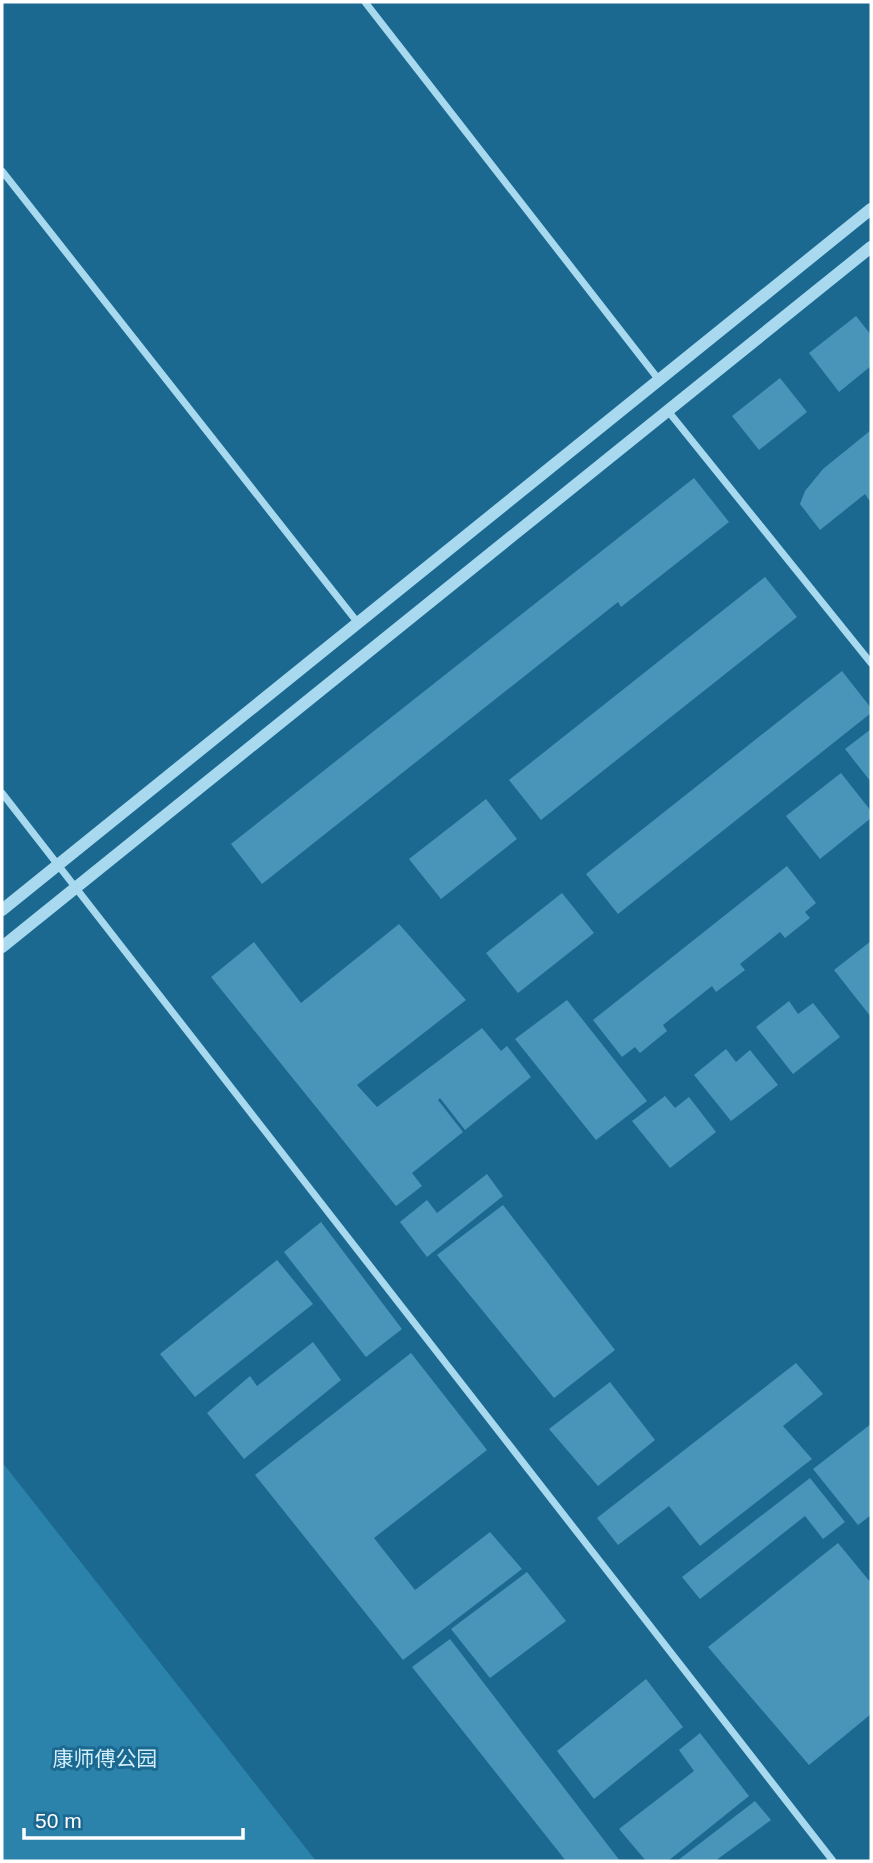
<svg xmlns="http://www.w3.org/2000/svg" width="873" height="1863" font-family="Helvetica,'Noto Sans SC',sans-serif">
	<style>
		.green { fill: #2b83ac }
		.building { fill: #4895b9 }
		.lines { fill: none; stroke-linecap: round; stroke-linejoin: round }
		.minor { stroke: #a9d9ee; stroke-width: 7 }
		.tertiary { stroke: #a9d9ee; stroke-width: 12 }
		.labels { text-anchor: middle; stroke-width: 6; stroke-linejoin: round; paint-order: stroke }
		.park-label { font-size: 21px; fill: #cfedfa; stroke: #1b6990 }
	</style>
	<rect width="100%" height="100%" fill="#1b6990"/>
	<path class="green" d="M2,1462L316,1861H2Z"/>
	<path class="building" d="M856,316L871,335V366L839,392L809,353Z
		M780,378L807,412L759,450L732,416Z
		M871,430V503L865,494L820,530L800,504L805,491L823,469Z
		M694,478L729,522L621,607L618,602L262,884L231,844Z
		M765,577L797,617L541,820L509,780Z
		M842,671L871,708V713L618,914L586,874Z
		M871,729V782L845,749Z
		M841,773L871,811V818L820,859L786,816Z
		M486,799L517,839L441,899L409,859Z
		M787,866L816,903L805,912L810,918L785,938L780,932L740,964L745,970L716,992L712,986L663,1025L667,1031L640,1053L635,1047L622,1057L593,1020Z
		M562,893L594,933L518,993L486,953Z
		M399,924L466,1000L357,1085L377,1107L482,1028L501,1051L507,1046L531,1077L465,1130L440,1098L438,1100L463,1132L412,1173L422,1186L396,1206L211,977L254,942L301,1003Z
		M871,941V1017L834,970Z
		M567,1000L647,1101L596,1140L515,1039Z
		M789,1001L798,1014L813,1003L840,1037L793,1074L756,1027Z
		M726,1049L736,1062L750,1050L778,1085L731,1121L694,1075Z
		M665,1096L675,1108L689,1097L716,1132L670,1168L632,1121Z
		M487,1174L503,1196L427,1257L400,1222L427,1200L437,1213Z
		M503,1205L615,1350L554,1398L437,1255Z
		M321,1222L402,1329L366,1357L284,1252Z
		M277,1260L313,1304L195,1397L160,1354Z
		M313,1342L341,1380L244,1459L207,1413L250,1376L257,1386Z
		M411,1353L487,1450L374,1538L415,1590L490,1532L522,1569L403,1660L255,1475Z
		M796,1363L823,1394L783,1426L812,1459L700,1546L669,1506L618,1545L597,1518Z
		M610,1382L655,1440L598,1486L549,1429Z
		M871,1424V1515L858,1525L813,1469Z
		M810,1478L845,1522L823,1539L805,1516L700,1599L682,1577Z
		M838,1543L871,1583V1714L809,1765L708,1647Z
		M527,1572L566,1621L490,1678L451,1629Z
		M450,1639L620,1861H566L412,1667Z
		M646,1679L683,1727L594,1799L557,1751Z
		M700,1733L749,1796L668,1861H646L619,1829L694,1771L679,1750Z
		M755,1801L771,1820L715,1861H677Z"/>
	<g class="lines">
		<path class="minor" d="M365,2L659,380
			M2,171L358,623
			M668,411L871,663
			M2,793L833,1861"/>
		<path class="tertiary" d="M2,910L871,209
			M2,947L871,247"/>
	</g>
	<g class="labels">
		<g class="park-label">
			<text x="105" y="1766">康师傅公园</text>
		</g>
	</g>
	<rect width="873" height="1863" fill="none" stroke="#ffffff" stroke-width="7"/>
	<path d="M24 1828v10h219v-10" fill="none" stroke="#ffffff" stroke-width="3.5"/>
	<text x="35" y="1828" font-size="21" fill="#ffffff" stroke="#1b6990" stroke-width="5" paint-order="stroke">50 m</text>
</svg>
